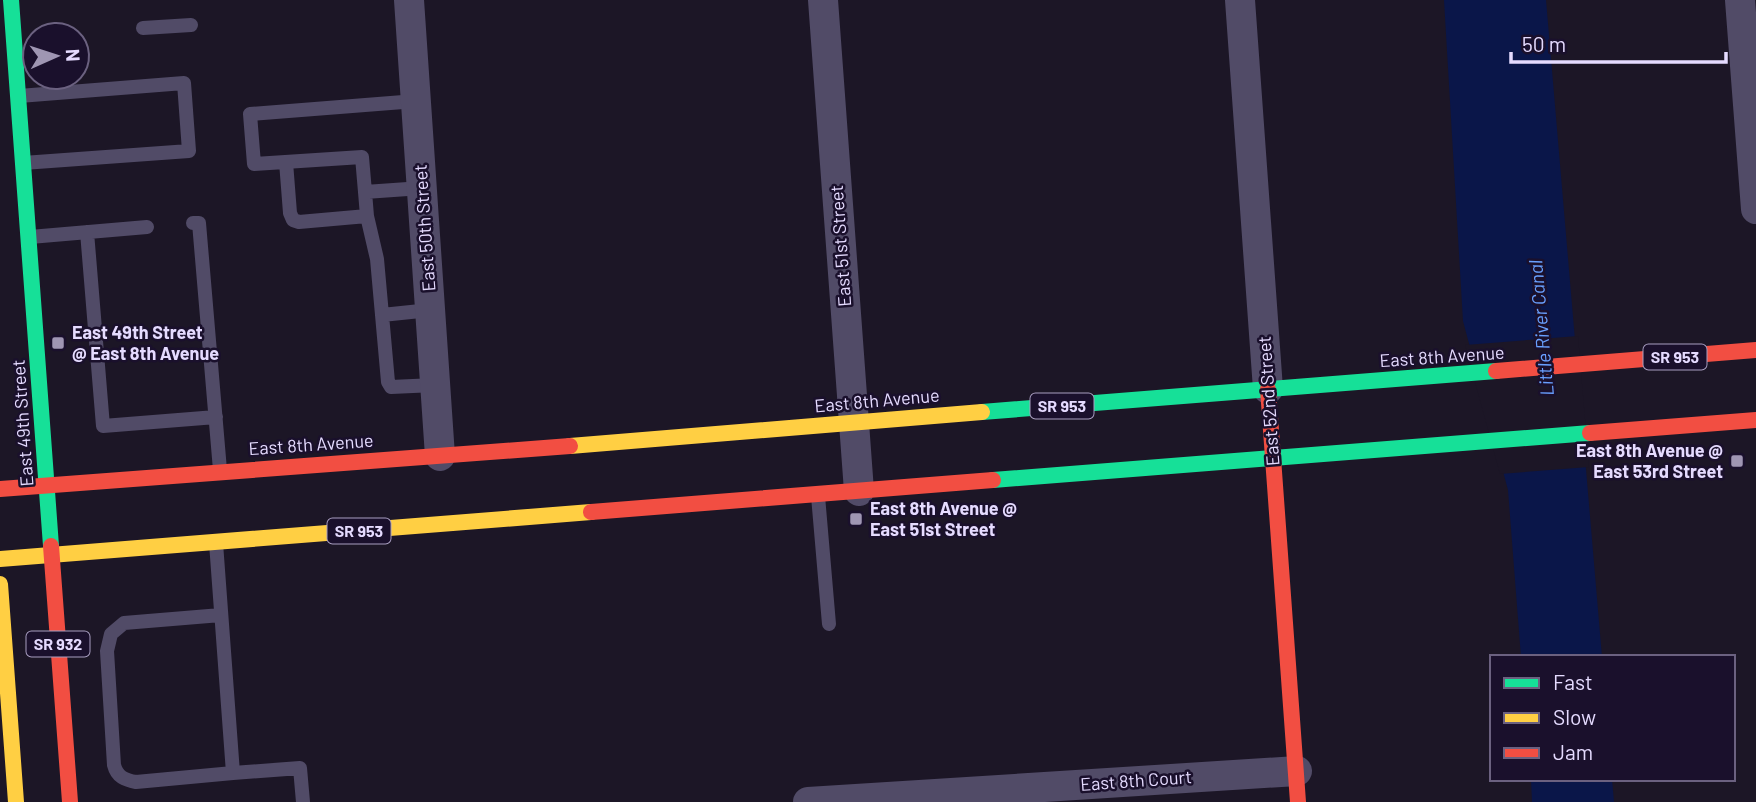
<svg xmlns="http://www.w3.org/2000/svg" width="1756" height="802" font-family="Barlow,sans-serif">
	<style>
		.water { fill: #0a1649 }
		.pier { fill: #1c1626 }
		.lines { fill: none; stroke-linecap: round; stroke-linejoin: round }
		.lane { stroke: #514b67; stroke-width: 14 }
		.street { stroke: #514b67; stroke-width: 30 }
		.fast { stroke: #16e098; stroke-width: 16 }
		.slow { stroke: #ffcf43; stroke-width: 16 }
		.jam { stroke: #f24e42; stroke-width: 16 }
		.poi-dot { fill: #9f96b3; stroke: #1a102c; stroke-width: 2.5 }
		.labels { text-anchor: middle; stroke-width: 5; stroke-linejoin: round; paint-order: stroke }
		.shield { fill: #1a102c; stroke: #a89ec0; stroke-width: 2 }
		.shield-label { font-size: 16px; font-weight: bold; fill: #e5dbff }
		.street-label { font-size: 18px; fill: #e5dbff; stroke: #1a102c }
		.poi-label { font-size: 18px; font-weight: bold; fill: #e5dbff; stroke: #1a102c; text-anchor: start }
		.water-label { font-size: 19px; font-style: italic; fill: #69a0ff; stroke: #1a102c }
	</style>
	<rect width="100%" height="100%" fill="#1c1626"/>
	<path class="water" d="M1444,0H1546L1602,657H1521L1508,490L1463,321Z
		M1531,779H1612L1614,802H1532Z"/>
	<path class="pier" d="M1578,336L1589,467L1500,474L1465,345Z"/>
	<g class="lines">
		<path class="lane" d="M143,28L191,25
			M60,35H64
			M19,96L184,83L189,151L23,163
			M416,101L250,114L254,164L362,157L365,192L422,188
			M286,162L290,213L293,220L299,222L367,216L365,192
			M367,216L377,259L388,382L391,387L435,385
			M193,223H199L220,470
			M87,232L103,426L216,417
			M30,237L147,227
			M382,315L430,310
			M818,496L829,624
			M216,543L233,773L300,768L303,802
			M221,615L124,623L111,634L107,651L114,765C117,777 125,780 136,782L233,773"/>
		<path class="street" d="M409,0L440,456
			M823,0L859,491
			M1240,0L1268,389
			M1740,0L1756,209
			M808,802L1297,771"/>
		<path class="fast" d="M11,0L51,546
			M982,412L1496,371
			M993,480L1590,433"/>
		<path class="slow" d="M570,446L982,412
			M0,559L591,512
			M0,584L16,802"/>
		<path class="jam" d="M1496,371L1756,350
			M1268,389L1298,802
			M1590,433L1756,420
			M0,489L570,446
			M591,512L993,480
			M51,546L70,802"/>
	</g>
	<g class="poi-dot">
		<rect x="51" y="336" width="14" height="14" rx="3.5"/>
		<rect x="1730" y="454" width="14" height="14" rx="3.5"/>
		<rect x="849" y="512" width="14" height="14" rx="3.5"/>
	</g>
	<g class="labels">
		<g class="shield">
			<rect x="1643.5" y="344.5" width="63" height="25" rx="5"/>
			<rect x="1030.5" y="393.5" width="63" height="25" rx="5"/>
			<rect x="327.5" y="518.5" width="63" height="25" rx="5"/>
			<rect x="26.5" y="631.5" width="63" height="25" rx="5"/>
		</g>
		<g class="shield-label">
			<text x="1675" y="363">SR 953</text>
			<text x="1062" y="412">SR 953</text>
			<text x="359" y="537">SR 953</text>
			<text x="58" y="650">SR 932</text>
		</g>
		<g class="street-label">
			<text transform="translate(425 228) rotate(-94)" y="6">East 50th Street</text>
			<text transform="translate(841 246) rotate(-94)" y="6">East 51st Street</text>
			<text transform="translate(1442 357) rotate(-4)" y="6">East 8th Avenue</text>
			<text transform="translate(877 401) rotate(-5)" y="6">East 8th Avenue</text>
			<text transform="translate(1269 401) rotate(-94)" y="6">East 52nd Street</text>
			<text transform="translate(23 423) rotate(-94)" y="6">East 49th Street</text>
			<text transform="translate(311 445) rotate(-4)" y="6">East 8th Avenue</text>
			<text transform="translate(1136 781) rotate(-4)" y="6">East 8th Court</text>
		</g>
		<g class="poi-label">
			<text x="72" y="339">East 49th Street<tspan x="72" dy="21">@ East 8th Avenue</tspan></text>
			<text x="1723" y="457" text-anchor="end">East 8th Avenue @<tspan x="1723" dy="21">East 53rd Street</tspan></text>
			<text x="870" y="515">East 8th Avenue @<tspan x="870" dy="21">East 51st Street</tspan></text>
		</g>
		<g class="water-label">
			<text transform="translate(1541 328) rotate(-95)" y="7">Little River Canal</text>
		</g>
	</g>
	<rect x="1490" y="655" width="245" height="126" fill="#1a102c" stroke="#6b6180" stroke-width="2"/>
	<rect x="1504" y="678" width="35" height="10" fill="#16e098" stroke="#6b6180" stroke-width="2"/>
	<text x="1553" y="690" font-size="21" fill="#e5dbff">Fast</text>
	<rect x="1504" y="713" width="35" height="10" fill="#ffcf43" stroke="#6b6180" stroke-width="2"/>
	<text x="1553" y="725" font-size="21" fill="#e5dbff">Slow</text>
	<rect x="1504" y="748" width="35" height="10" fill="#f24e42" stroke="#6b6180" stroke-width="2"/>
	<text x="1553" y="760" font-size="21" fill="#e5dbff">Jam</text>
	<g transform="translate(56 56) rotate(87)"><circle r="33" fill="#1a102c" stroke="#6b6180" stroke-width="2"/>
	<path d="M0-5L12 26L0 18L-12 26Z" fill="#9f96b3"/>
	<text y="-10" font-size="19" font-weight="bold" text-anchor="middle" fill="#e5dbff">N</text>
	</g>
	<path d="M1511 52v10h215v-10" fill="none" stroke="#e5dbff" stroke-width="3.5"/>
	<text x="1522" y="52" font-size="21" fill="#e5dbff" stroke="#1a102c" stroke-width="5" paint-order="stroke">50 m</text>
</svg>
